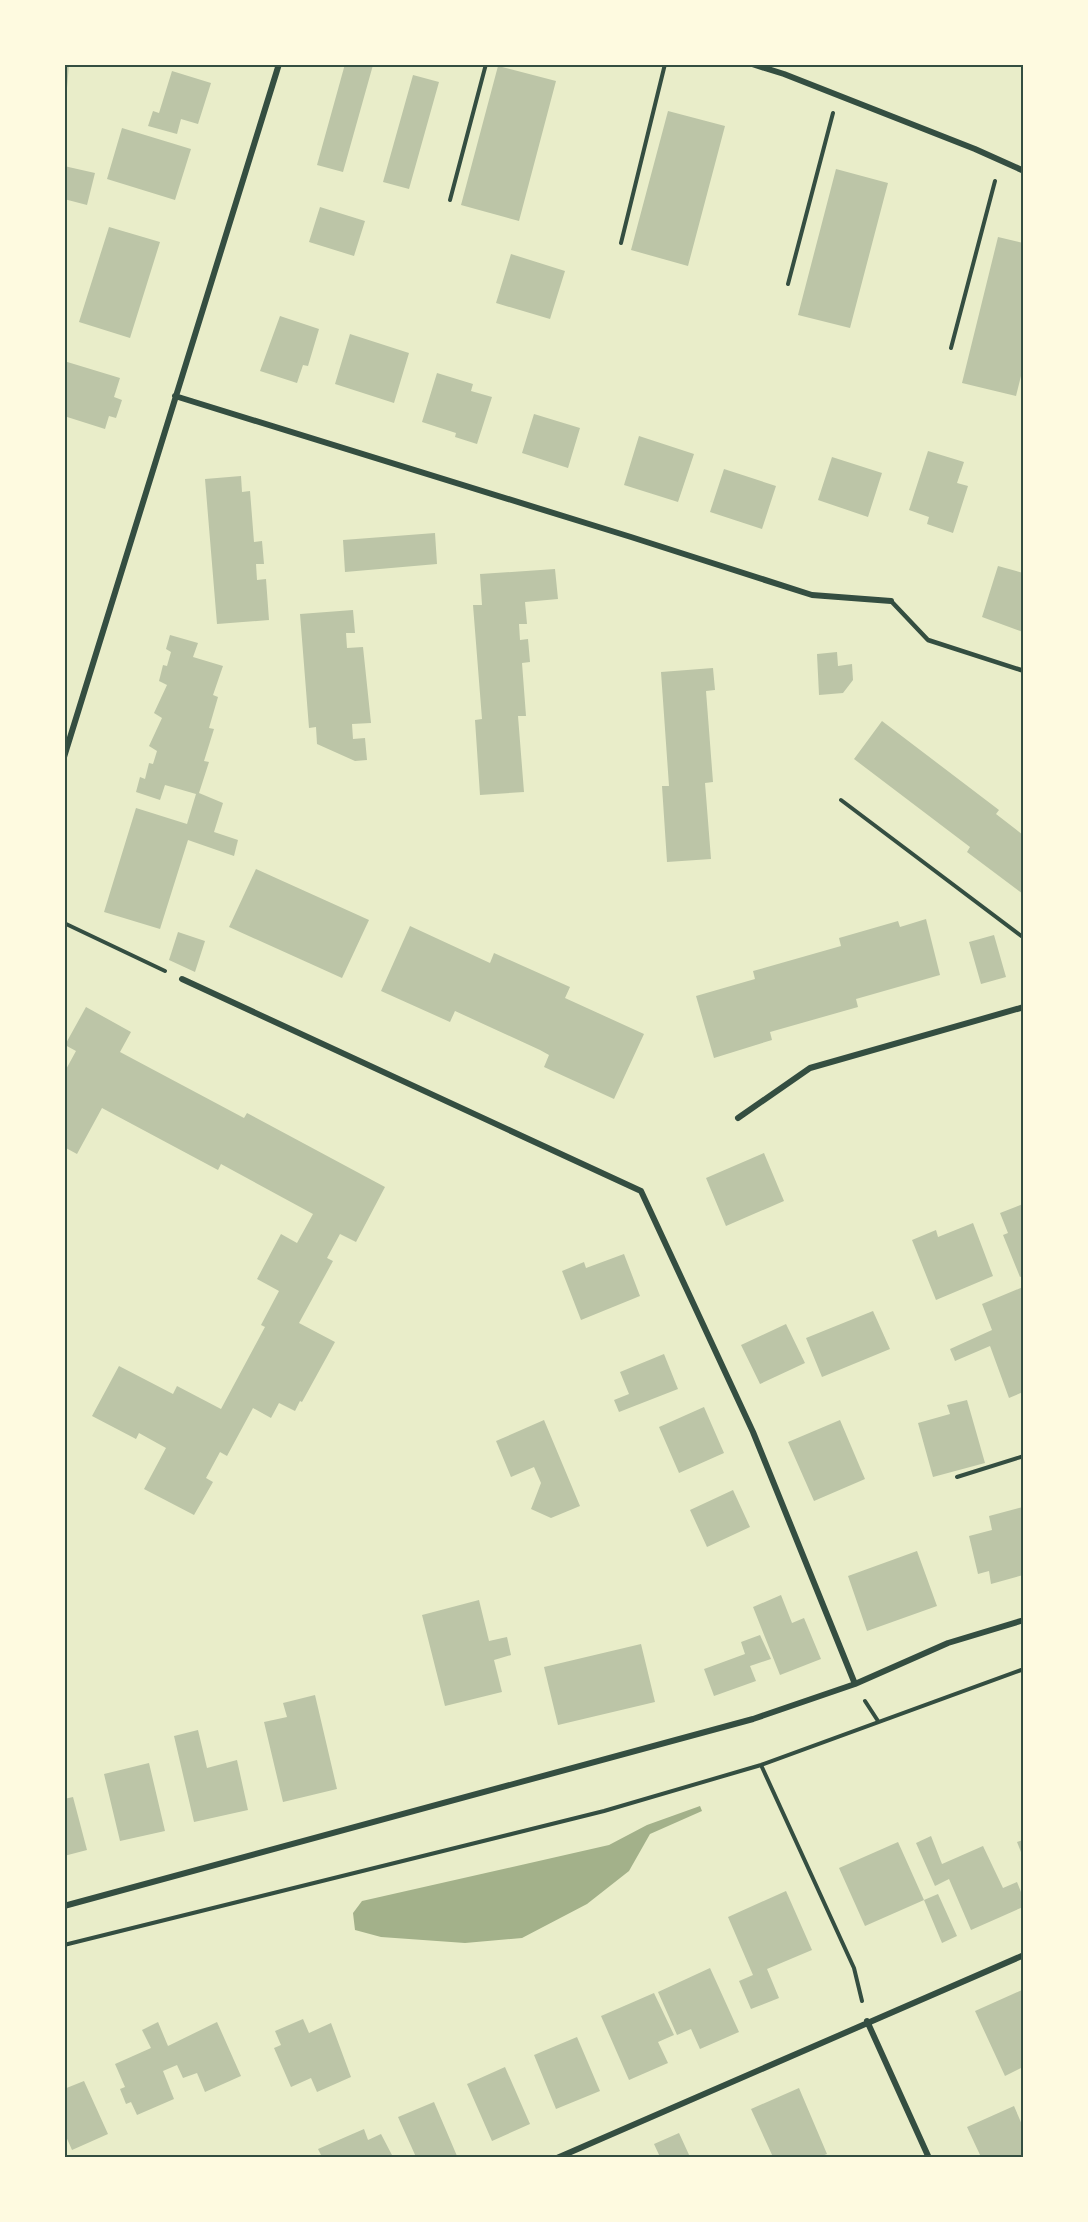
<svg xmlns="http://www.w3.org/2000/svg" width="1088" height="2222" font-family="'Golos Text',sans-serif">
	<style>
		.water { fill: #a3b18a }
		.building { fill: #bcc5a7 }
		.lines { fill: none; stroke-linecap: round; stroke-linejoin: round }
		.path { stroke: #344e41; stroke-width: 4 }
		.service { stroke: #344e41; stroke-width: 4.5 }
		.minor { stroke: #344e41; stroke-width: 6 }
		.neatline { fill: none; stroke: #344e41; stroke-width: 2 }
	</style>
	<rect width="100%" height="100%" fill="#e9edc9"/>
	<path class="water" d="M700,1806L702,1811L650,1834L629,1871L587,1904L522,1938L465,1943L381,1937L355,1930L353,1913L362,1901L609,1845L647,1825Z"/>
	<path class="building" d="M64,64H69L67,88H64Z
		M345,64L373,65L343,172L317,165Z
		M498,66L556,81L519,221L461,205Z
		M172,71L211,83L198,124L181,119L177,134L148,126L153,111L159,113Z
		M413,75L439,82L409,189L383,182Z
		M668,111L725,126L688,266L631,250Z
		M122,128L191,149L175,200L107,179Z
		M64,166L95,173L87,205L64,199Z
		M836,169L888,183L850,328L798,315Z
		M320,207L365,221L354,256L309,242Z
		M109,227L160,242L130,338L79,322Z
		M998,237L1023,243V368L1016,396L962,383Z
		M511,254L565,271L550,319L496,303Z
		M280,316L319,329L308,366L303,365L297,383L260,371Z
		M350,334L409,353L394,403L335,384Z
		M64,361L120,378L114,397L122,400L116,418L109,416L105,429L64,416Z
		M437,373L473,384L471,391L492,397L477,444L455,437L456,433L422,422Z
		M534,414L580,428L568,468L522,453Z
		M639,436L694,454L678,502L624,485Z
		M928,451L964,462L957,483L968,486L953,533L927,524L929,517L909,510Z
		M832,457L882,473L868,517L818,500Z
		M724,469L776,486L762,529L710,512Z
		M241,476L242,492L250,491L254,542L262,541L264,564H256L257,580L266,579L269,620L217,624L205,479Z
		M435,533L437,564L345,572L343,540Z
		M998,566L1023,573V632L982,617Z
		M555,569L558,599L525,602L527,624H519L520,640L528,639L530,662L522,663L526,716H518L524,792L480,795L475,720L482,719L473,605H482L480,574Z
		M353,610L355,633H346L347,648L363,647L371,723L352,724L353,739L365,738L367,760L355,761L317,744L316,727L309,728L300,614Z
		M170,635L198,643L193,657L223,666L213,695L218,697L209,728L214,729L204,761L209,762L199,793L223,803L214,832L238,840L234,856L188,840L160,929L104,912L136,808L187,824L196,794L165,785L160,800L136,792L140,777L145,779L149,763L153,764L157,751L149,746L162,718L154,713L167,685L159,681L163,665L167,666L171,652L166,649Z
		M837,652L838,666L852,664L853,680L843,693L819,695L817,654Z
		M713,668L715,690L706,691L713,782L705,783L711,859L667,862L662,786H669L661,672Z
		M882,721L999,810L996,814L1023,835V894L967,852L970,847L854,759Z
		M256,869L369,920L342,978L229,927Z
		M926,919L940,975L856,999L858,1007L770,1032L772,1040L714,1058L696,996L755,979L753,971L841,946L839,938L898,921L900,927Z
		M410,926L490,963L494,953L570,987L565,998L644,1034L614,1099L544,1067L549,1055L540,1050L455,1011L450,1022L381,991Z
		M178,932L205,941L195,972L169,960Z
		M994,935L1006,977L981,984L969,942Z
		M86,1007L131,1032L120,1052L244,1118L247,1113L385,1187L356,1242L340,1234L327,1258L333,1261L299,1323L335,1342L302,1402L300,1401L295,1411L279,1403L271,1418L253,1408L227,1456L220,1452L206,1478L213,1482L194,1515L144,1489L166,1448L139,1433L136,1439L92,1416L119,1366L173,1394L177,1386L221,1409L265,1327L261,1325L279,1291L257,1279L281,1234L297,1243L313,1214L221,1164L218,1170L102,1108L77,1154L64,1147V1073L76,1051L65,1045Z
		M764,1153L784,1201L726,1226L706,1178Z
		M1023,1204V1276L1020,1277L1003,1235L1008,1233L1000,1213Z
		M973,1223L993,1276L936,1300L912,1240L936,1230L938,1237Z
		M624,1254L640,1296L581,1320L562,1271L584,1262L586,1268Z
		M1023,1287V1392L1009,1398L990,1346L955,1361L950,1349L992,1330L982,1304Z
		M873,1311L890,1349L822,1377L806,1338Z
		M786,1324L805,1363L760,1384L741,1345Z
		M664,1354L678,1389L619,1412L614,1400L629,1394L620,1372Z
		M967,1400L985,1463L933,1477L918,1423L950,1414L947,1405Z
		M704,1407L724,1453L679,1473L659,1427Z
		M544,1420L580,1506L551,1518L531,1509L541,1483L534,1467L511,1477L496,1441Z
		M840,1420L865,1479L814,1501L788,1442Z
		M733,1490L750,1527L707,1547L690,1510Z
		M1023,1507V1575L991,1584L989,1571L978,1574L969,1536L992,1530L989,1516Z
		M917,1551L937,1606L867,1631L848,1576Z
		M781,1595L792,1623L804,1618L821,1659L780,1675L753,1607Z
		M479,1600L489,1641L507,1637L511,1655L494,1660L502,1692L445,1706L422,1615Z
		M760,1635L771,1659L750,1666L756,1681L714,1696L704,1669L745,1654L741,1642Z
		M641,1644L655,1702L558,1725L544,1667Z
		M315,1695L337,1789L283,1802L264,1722L287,1717L283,1703Z
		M198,1730L207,1768L237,1760L248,1810L194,1822L174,1736Z
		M149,1763L165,1831L120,1841L104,1774Z
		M73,1797L87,1850L64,1856V1799Z
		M931,1836L942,1864L983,1846L1003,1888L1017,1882L1023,1897V1907L971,1930L949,1879L935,1886L916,1843Z
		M1023,1840V1857L1017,1842Z
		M898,1842L924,1900L865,1926L839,1868Z
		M786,1891L812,1950L767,1969L779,1998L751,2009L739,1981L753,1975L728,1917Z
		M938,1894L957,1936L942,1943L924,1900Z
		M710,1968L739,2032L700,2049L691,2029L677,2035L658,1992Z
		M1022,1990L1023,2067L1005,2076L975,2011Z
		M654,1993L674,2035L658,2042L668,2063L629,2080L601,2016Z
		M303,2019L309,2033L331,2023L351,2077L317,2092L311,2078L291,2087L274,2048L281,2045L275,2031Z
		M158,2022L168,2046L217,2022L241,2076L205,2092L197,2073L183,2078L177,2065L163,2071L174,2099L137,2115L131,2102L126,2104L120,2089L125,2087L115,2064L151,2048L142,2030Z
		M577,2037L600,2091L556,2109L534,2055Z
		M505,2067L530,2124L492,2141L467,2084Z
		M84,2081L108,2134L72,2150L64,2132V2089Z
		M799,2088L827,2154L819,2157H773L751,2109Z
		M434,2102L457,2156L453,2157H416L398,2117Z
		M1014,2106L1023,2127V2157H981L967,2127Z
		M364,2129L368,2140L381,2134L393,2157H322L318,2149Z
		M679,2133L690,2157H660L654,2144Z"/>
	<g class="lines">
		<path class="path" d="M450,200L486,64
			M621,243L665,64
			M788,284L833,113
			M951,348L995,181
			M841,800L1024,938
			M64,923L165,971
			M957,1477L1024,1456
			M865,1701L878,1721
			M761,1765L854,1968L862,2001
			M64,1945L604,1811L761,1765L1024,1669"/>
		<path class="service" d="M891,601L928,640L1024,671"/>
		<path class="minor" d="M752,64L784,74L975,149L1024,171
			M175,396L631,537L812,595L891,601
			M64,757L279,64
			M182,979L641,1191L753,1432L855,1684
			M738,1118L810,1068L1024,1007
			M64,1906L753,1719L855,1684L948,1643L1024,1620
			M867,2021L929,2158
			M557,2158L1024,1955"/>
	</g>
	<rect width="1088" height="2222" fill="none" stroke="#fefae0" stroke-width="132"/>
	<rect x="66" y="66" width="956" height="2090" class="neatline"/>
</svg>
